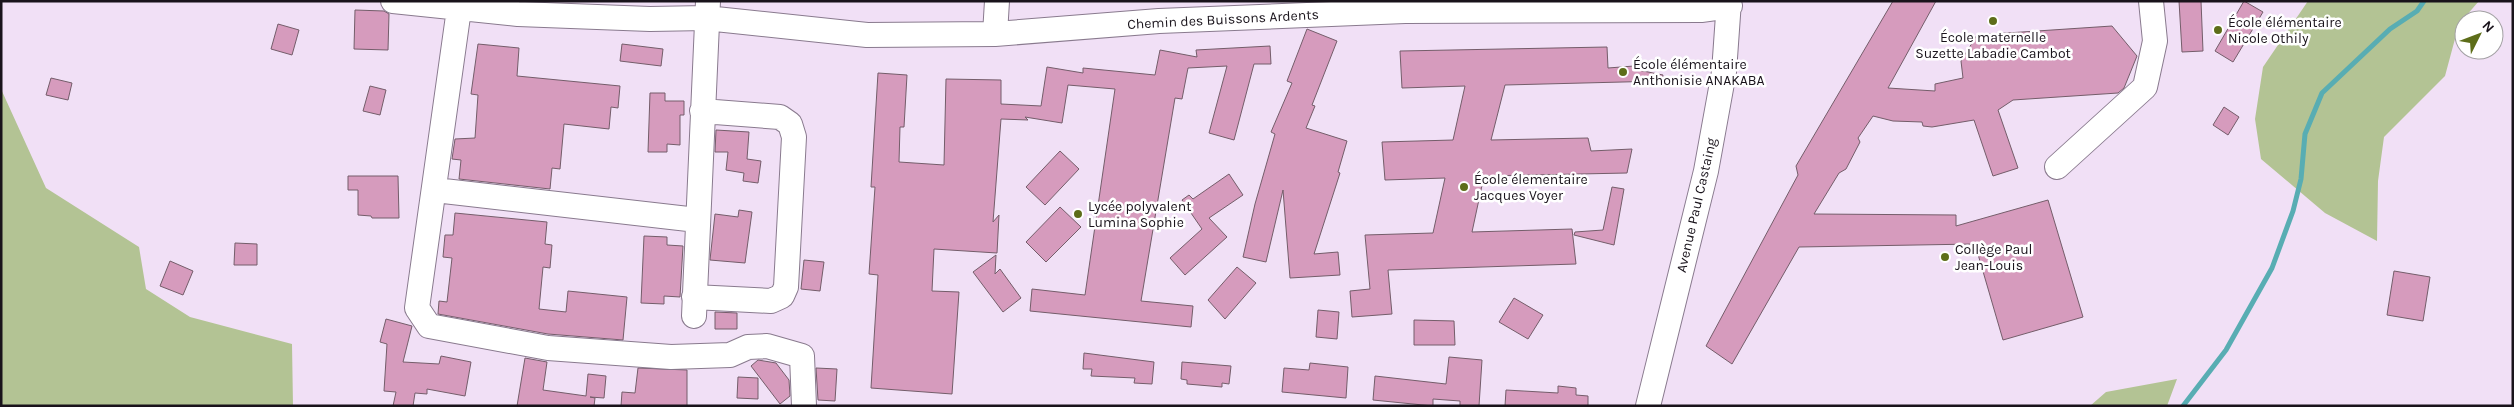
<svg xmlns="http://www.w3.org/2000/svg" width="2514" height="407" font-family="Karla,sans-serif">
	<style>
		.green { fill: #b3c394 }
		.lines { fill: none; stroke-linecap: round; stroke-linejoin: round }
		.stream { stroke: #58adb3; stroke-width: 5 }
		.building { fill: #d69bbd; stroke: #745d6a }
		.minor-casing { stroke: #897a8e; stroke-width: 26 }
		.minor { stroke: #fff; stroke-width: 24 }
		.poi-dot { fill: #5d6d19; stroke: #fff; stroke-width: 2 }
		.labels { text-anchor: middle; stroke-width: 5; stroke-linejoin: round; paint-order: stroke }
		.street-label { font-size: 14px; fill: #19131b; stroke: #fff }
		.poi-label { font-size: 14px; fill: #19131b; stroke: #fff; text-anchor: start }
	</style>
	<rect width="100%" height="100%" fill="#f1e0f6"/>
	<path class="green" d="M2308,1H2479L2459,24L2445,76L2384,137L2378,181L2377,241L2325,213L2261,159L2255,119L2263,67Z
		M1,89L46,188L139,247L146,289L190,317L292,344L293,406H1Z
		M2177,379L2167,406H2090L2106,392Z"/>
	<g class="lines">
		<path class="stream" d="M2183,406L2226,350L2272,268L2293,211L2301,179L2305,134L2322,93L2390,29L2417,11L2424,1"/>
	</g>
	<path class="building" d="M1893,1H1936L1888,88L1935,91V84L1963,78L1961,61L1977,35L2112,26L2137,56L2124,88L2118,93L2013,100L1998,110L2018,168L1993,176L1974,120L1932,127L1923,126L1922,122L1893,121L1873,116L1858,138L1860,142L1846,169L1839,173L1814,214L1956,215V226L2048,200L2083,317L2003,340L1975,244L1799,247L1732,364L1706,346L1798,175L1796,166Z
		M2179,1H2201L2203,51L2182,52Z
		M2244,1L2263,12L2233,62L2215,51Z
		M355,10L384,11L389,14L388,50L354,49Z
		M278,24L299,30L292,55L271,49Z
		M1307,29L1337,41L1312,105L1315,106L1306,128L1347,141L1338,172L1340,173L1314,254L1338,252L1340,275L1290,278L1283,190L1266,262L1243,257L1255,204L1275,134L1271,132L1292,83L1287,81Z
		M478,44L519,48L517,76L620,86L618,108L611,107L609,129L564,124L560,169L552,168L550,189L459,179L461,160L452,159L455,139L475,138L478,95L471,94Z
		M622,44L663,49L661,66L620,61Z
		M1270,46L1271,64H1254L1234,140L1209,133L1227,66L1188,68L1182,99L1175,98L1141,301L1193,306L1191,327L1030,311L1032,289L1085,295L1115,89L1068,85L1062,123L1025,117L1028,120L1001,119L993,222L999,215L997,253L934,249L932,291L959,292L952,394L871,388L878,275L869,274L875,187H871L878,73L907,75L904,127H900L899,162L944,165L946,79L1001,80V104L1041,106L1047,67L1083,73V68L1155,75L1160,50L1197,57L1196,50Z
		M1607,47L1608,68L1634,66L1633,69L1663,75L1662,81L1505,85L1491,140L1588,138L1591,151L1632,149L1627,173L1484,176L1472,232L1572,229L1576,264L1388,270L1392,314L1352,317L1350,291L1370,289L1365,235L1433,233L1445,178L1385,180L1382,142L1453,140L1465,86L1402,88L1400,51Z
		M51,78L72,83L68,100L46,95Z
		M370,86L386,90L380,115L363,111Z
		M650,93H665V101H684V115H680V145L667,144V152H648Z
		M2224,107L2239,117L2228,135L2213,125Z
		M716,130L749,132L747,159L761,161L758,183L743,181L744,173L726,170L728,152H715Z
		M1060,151L1079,169L1045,205L1026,187Z
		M1229,174L1243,195L1209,218L1227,237L1185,275L1170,258L1202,229L1182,200L1189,195L1193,199Z
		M348,176H398L399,218H372L371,216L358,215V190H348Z
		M1612,187L1624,189L1614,245L1574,235L1575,232L1603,230Z
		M1060,207L1081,227L1046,262L1026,242Z
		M739,210L752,212L745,263L710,260L715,214L738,217Z
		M455,213L547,222L545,244L552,245L550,268L543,267L539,309L566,312L568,291L627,297L623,340L548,334L438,314L439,301L447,302L452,258L443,257L445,235H453Z
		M644,236L667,237V245L683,246L680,297L664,296V304L641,303Z
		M235,243L257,244V265H234Z
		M996,255L995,274L1000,269L1021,298L1003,312L973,272Z
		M804,260L824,262L820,291L801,289Z
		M170,261L193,271L183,295L160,286Z
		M1237,267L1256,283L1225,319L1208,300Z
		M2394,271L2430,277L2423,321L2387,315Z
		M1514,298L1543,315L1528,339L1499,322Z
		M1318,310L1339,312L1337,339L1316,337Z
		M715,312L737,313V329H715Z
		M386,319L412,326L403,362L439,364L441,356L471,362L465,396L427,389V394L415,393L413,406H393L396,392L384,391L387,344L380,342Z
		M1414,320L1454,321L1455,345H1414Z
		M1084,353L1154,362L1152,384L1134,383L1135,378L1091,376L1092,369H1083Z
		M1449,357L1482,360L1479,406H1460V401L1433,399V406L1373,400L1375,376L1446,384Z
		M525,358L547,362L543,390L586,396L588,374L606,376L604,398L590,397L595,398L594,406H517Z
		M758,360L776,363L789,380L790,396L780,404L751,366Z
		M1182,362L1231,366L1229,384L1222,383V387L1187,384V380L1181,379Z
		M1310,363L1348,367L1346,398L1282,392L1284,368L1309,370Z
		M638,368L687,370V406H621L622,392L635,393Z
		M816,368L837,369L835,401L818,400Z
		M738,377L758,378V399L737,398Z
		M1558,386L1576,388V395L1588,396V406H1505L1506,390L1558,393Z"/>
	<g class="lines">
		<g class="minor-casing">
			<path id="minor" d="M393,1L518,14L650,19L706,18L867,35L995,34L1159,21L1405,11L1701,10L1730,6
				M459,9L417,308L429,326L548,348L671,357L730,355L748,347L767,346L802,356L804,406
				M995,34L997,1
				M2057,167L2145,87L2155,41L2151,1
				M435,190L697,220
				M694,297L771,301L782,296L786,287L794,137L790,124L780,117L702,111
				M694,316L708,1
				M1648,406L1706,171L1724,72L1729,1"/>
		</g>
		<use href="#minor" class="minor"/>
	</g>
	<g class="poi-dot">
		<circle cx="1993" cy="21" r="5"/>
		<circle cx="2218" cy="30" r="5"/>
		<circle cx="1623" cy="72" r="5"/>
		<circle cx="1464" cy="187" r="5"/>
		<circle cx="1078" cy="214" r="5"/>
		<circle cx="1945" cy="257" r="5"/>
	</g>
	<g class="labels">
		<g class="street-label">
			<text transform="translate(1223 19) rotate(-3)" y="5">Chemin des Buissons Ardents</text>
			<text transform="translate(1696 205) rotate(-77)" y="5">Avenue Paul Castaing</text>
		</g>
		<g class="poi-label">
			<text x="2228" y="27">École élémentaire<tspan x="2228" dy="16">Nicole Othily</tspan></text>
			<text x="1993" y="42" text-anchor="middle">École maternelle<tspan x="1993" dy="16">Suzette Labadie Cambot</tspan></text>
			<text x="1633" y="69">École élémentaire<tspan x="1633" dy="16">Anthonisie ANAKABA</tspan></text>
			<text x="1474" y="184">École élementaire<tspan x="1474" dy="16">Jacques Voyer</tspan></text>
			<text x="1088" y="211">Lycée polyvalent<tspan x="1088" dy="16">Lumina Sophie</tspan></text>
			<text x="1955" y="254">Collège Paul<tspan x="1955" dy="16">Jean-Louis</tspan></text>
		</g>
	</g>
	<rect width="2514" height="407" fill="none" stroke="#19131b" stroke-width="5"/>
	<g transform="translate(2479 35) rotate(48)"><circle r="24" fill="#ffffff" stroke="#a3a1a4"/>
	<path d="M0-4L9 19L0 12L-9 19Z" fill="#5d6d19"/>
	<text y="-8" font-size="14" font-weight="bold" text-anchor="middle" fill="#19131b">N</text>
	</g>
</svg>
